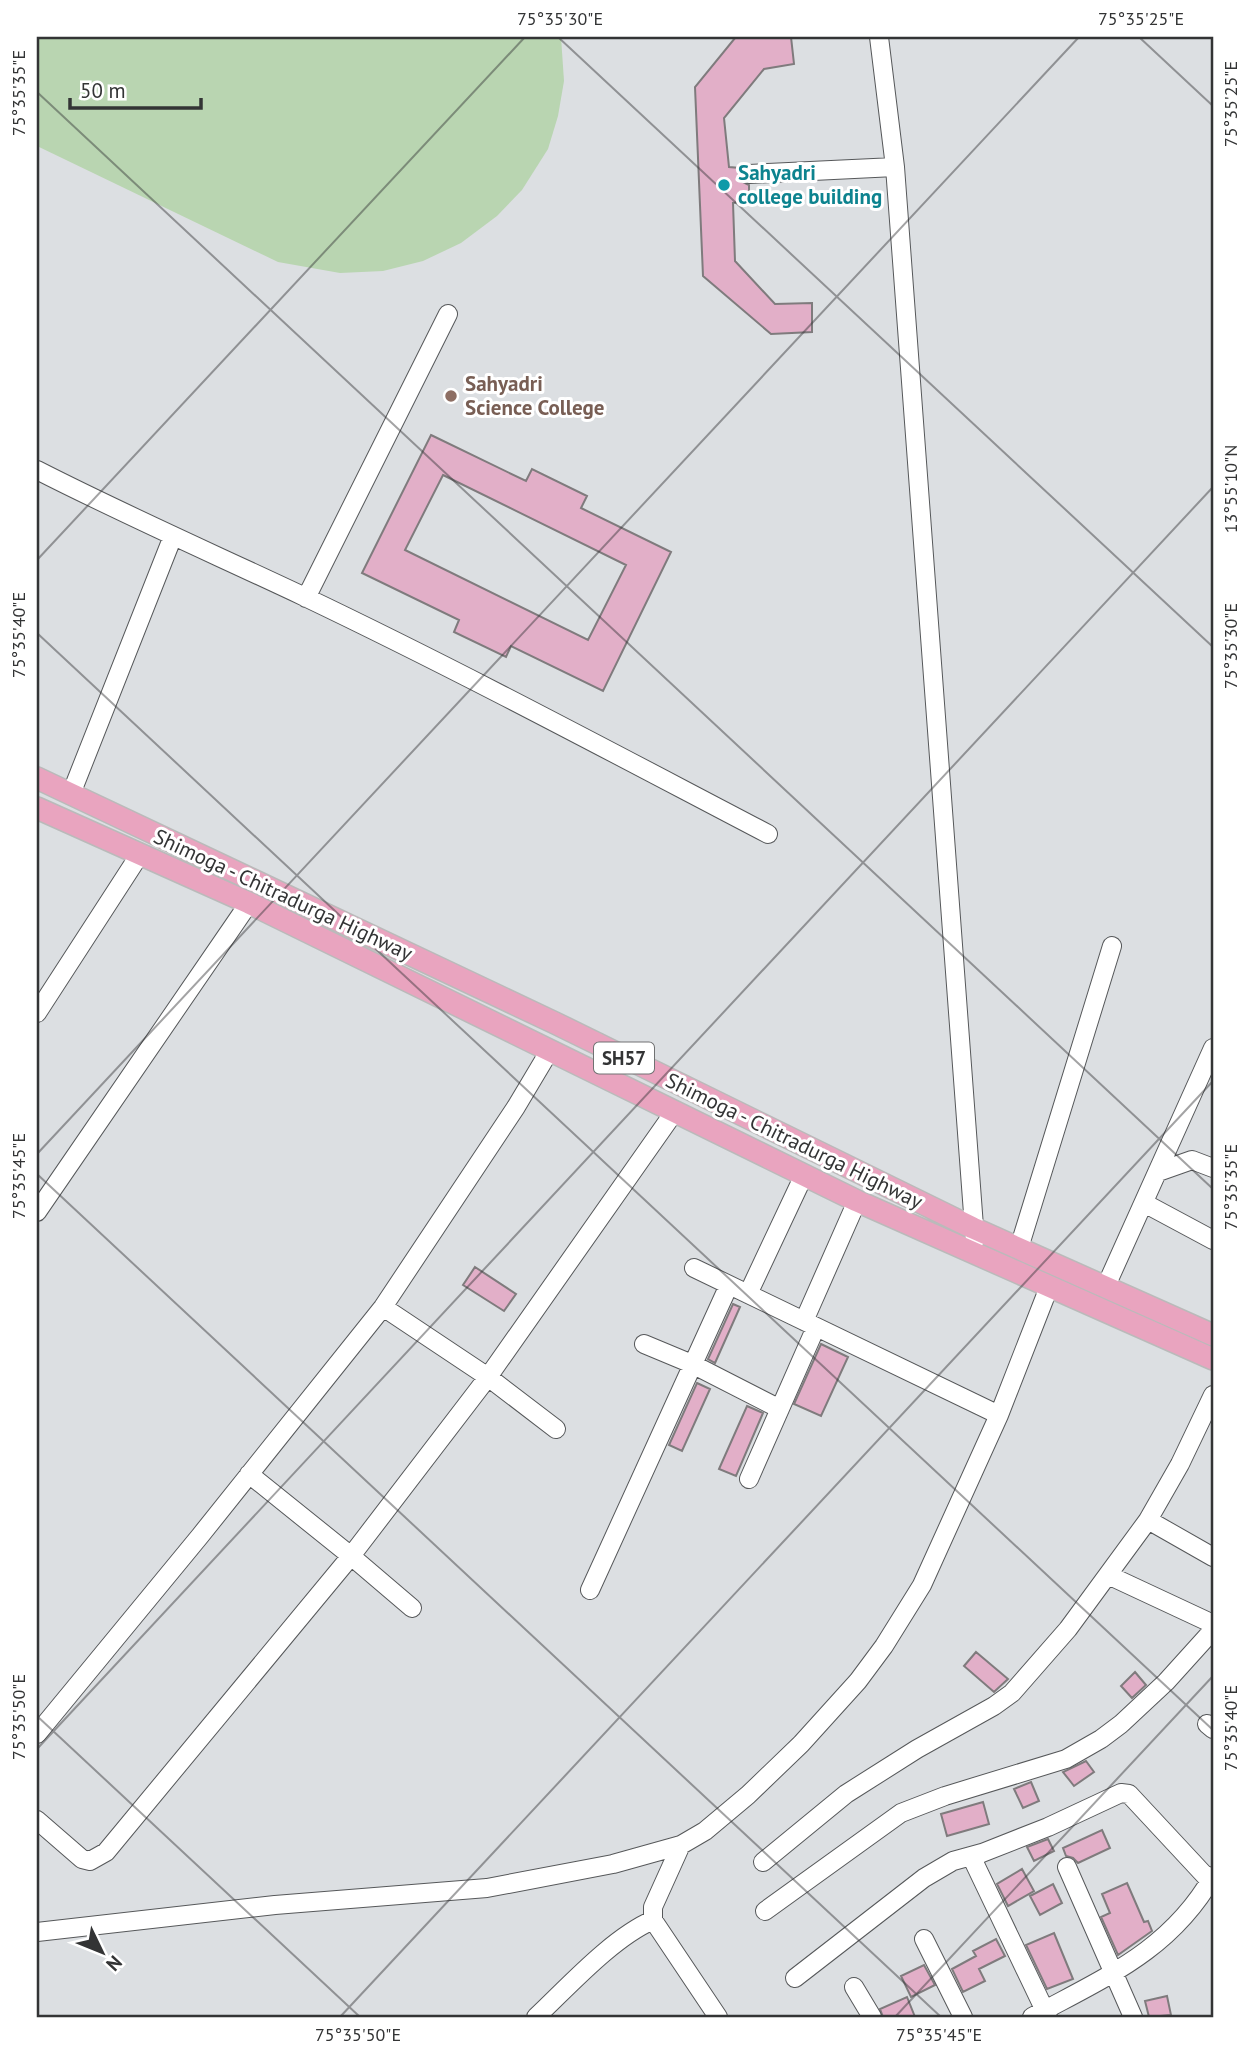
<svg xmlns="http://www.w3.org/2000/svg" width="1250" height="2054" font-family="'PT Sans',sans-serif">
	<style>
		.green { fill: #b9d5b1 }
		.building { fill: #e2afc8; stroke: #7f7b7d; stroke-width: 2; fill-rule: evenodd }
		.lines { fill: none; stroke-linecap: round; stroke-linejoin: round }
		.minor-casing { stroke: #56585a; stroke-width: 20 }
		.major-casing { stroke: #bababa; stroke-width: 24 }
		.minor { stroke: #fff; stroke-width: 18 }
		.major { stroke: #e9a4bf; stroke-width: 21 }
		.ticks { fill: none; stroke: #333435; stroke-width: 2; stroke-opacity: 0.45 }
		.culture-dot { fill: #0f9aa8; stroke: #fff; stroke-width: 2.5 }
		.education-dot { fill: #8d6e63; stroke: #fff; stroke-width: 2.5 }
		.labels { text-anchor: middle; stroke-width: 6; stroke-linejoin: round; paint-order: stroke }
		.shield { fill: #fff; stroke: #707172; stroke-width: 2 }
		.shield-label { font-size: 19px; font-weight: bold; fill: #333435 }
		.culture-label { font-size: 21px; font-weight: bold; fill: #0d838f; stroke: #fff; text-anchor: start }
		.education-label { font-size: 21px; font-weight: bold; fill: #785e54; stroke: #fff; text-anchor: start }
		.street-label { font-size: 21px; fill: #333435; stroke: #fff }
		.neatline { fill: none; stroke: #333435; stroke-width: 2.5 }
		.ticks-label { font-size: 18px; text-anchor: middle; fill: #333435 }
	</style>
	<rect width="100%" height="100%" fill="#dcdfe2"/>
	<path class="green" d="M37,37H561L564,81L558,116L548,149L522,190L497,216L461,243L423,261L383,271L340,273L278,262L37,146Z"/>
	<path class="building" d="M750,37H791L794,64L764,69L724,118L729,167L740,168L738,174L739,180L749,185V201L733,203L735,261L775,304L812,303V332L771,334L703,276L695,87L735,38Z
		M431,435L526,481L532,469L587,496L581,508L671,552L603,691L511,646L506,657L454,632L459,620L362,573ZM443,475L626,565L588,640L405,550Z
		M475,1267L516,1294L504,1311L463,1285Z
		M733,1304L740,1307L715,1363L708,1359Z
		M821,1344L848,1357L821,1416L794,1404Z
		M697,1383L710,1389L682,1451L669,1445Z
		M747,1406L763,1413L736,1476L719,1469Z
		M976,1652L1008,1679L994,1692L964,1666Z
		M1135,1672L1146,1685L1132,1698L1121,1686Z
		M1086,1761L1094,1772L1074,1786L1063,1772Z
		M1031,1782L1039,1801L1023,1808L1014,1789Z
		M983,1802L989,1824L947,1836L941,1814Z
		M1102,1830L1110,1848L1078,1863L1073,1858L1066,1856L1063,1848Z
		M1048,1839L1054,1851L1034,1861L1027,1847Z
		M1022,1869L1034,1891L1008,1906L997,1884Z
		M1127,1883L1144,1922L1148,1921L1152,1931L1118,1955L1101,1917L1110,1913L1102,1894Z
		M1053,1884L1062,1903L1040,1915L1030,1896Z
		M1054,1933L1073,1979L1047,1989L1026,1945Z
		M996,1939L1005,1956L979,1969L985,1981L963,1992L952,1969L976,1956L973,1951Z
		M924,1965L935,1985L911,1997L901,1976Z
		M1167,1996L1171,2015L1149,2017L1145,2001Z
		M907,1997L915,2017H883L880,2009Z"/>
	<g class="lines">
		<g class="minor-casing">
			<path id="minor" d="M879,37L895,167L975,1240
				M749,174L895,167
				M37,470C125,515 216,555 305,597C462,672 615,754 768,834
				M306,598L448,314
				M71,794L173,536
				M37,1013L140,854
				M1158,1172L1192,1160L1213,1168
				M1144,1203L1213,1240
				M37,1212L249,903
				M1019,1248L1112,946
				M694,1268L999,1415
				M1106,1286L1213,1048
				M748,1294L804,1175
				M383,1307L488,1377L556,1429
				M804,1321L857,1201
				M644,1344L692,1364L780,1409
				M249,1474L351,1556L412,1608
				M749,1479L816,1327
				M1148,1520L1213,1557
				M1108,1575L1213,1624
				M590,1590L729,1285
				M1207,1724L1213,1729
				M37,1734L200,1536L383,1307L516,1107L550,1050
				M37,1820L82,1859L90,1861L106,1852L351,1556L488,1377L675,1111
				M681,1845L653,1907V1920L718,2017
				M971,1856L1048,2017
				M763,1862L846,1794L917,1749L994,1706L1012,1693L1068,1629L1148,1520L1180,1464L1213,1395
				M1067,1867L1133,2017
				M765,1911L901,1813L945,1796L1066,1759L1101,1739L1121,1724L1166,1682L1213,1630
				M37,1932L275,1905L487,1888L613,1864L681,1845L705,1831L748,1795L801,1744L858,1681L884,1646L922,1585L999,1415L1049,1287
				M924,1939L963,2017
				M795,1978L924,1878L953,1861L982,1853L1048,1827L1121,1793L1129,1794L1210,1881
				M854,1987L872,2017
				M536,2017C569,1986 612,1938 653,1920
				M1032,2017C1105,1977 1170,1951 1213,1876"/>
		</g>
		<g class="major-casing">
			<path id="major" d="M37,778L555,1023L973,1228L1213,1335
				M37,808L249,903L857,1201L1213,1359"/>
		</g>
		<use href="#minor" class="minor"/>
		<use href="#major" class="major"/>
	</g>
	<path class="ticks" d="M558,37L1213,647M1139,37L1213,106M37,92L1213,1189M37,560L525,37M37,633L1213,1730M37,1154L1079,37M37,1174L941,2017M37,1716L360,2017M37,1749L1213,487M340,2017L1213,1081M895,2017L1213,1676"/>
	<circle class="culture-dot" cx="724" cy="185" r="7"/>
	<circle class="education-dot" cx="451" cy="396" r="7"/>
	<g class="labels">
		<rect class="shield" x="594" y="1042.5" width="60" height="31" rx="5"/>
		<g class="shield-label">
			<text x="624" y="1065">SH57</text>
		</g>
		<g class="culture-label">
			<text x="738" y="180">Sahyadri<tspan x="738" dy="24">college building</tspan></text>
		</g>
		<g class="education-label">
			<text x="465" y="391">Sahyadri<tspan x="465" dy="24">Science College</tspan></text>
		</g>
		<g class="street-label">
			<text transform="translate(283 895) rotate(25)" y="7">Shimoga - Chitradurga Highway</text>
			<text transform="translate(794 1141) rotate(26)" y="7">Shimoga - Chitradurga Highway</text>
		</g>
	</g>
	<rect width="1250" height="2054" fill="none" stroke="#ffffff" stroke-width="77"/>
	<g transform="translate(102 1952) rotate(133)" stroke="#ffffff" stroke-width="5" paint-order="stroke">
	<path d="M0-5L12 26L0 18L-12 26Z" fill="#333435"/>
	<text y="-10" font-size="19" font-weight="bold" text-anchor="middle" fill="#333435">N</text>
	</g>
	<path d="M70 98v10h131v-10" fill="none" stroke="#333435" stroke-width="3.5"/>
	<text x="80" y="98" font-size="21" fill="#333435" stroke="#ffffff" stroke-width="5" paint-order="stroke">50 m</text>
	<rect x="38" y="38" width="1174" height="1978" class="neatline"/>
	<g class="ticks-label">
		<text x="560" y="25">75°35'30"E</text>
		<text x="1141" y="25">75°35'25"E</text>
		<text transform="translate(19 93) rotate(-90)" y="6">75°35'35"E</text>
		<text transform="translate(1231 104) rotate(-90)" y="6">75°35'25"E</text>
		<text transform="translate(1231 489) rotate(-90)" y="6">13°55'10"N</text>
		<text transform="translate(19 635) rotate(-90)" y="6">75°35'40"E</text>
		<text transform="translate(1231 646) rotate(-90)" y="6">75°35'30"E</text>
		<text transform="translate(19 1176) rotate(-90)" y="6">75°35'45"E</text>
		<text transform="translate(1231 1187) rotate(-90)" y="6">75°35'35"E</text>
		<text transform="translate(19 1717) rotate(-90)" y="6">75°35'50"E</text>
		<text transform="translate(1231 1728) rotate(-90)" y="6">75°35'40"E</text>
		<text x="358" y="2041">75°35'50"E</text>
		<text x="939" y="2041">75°35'45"E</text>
	</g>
</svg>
